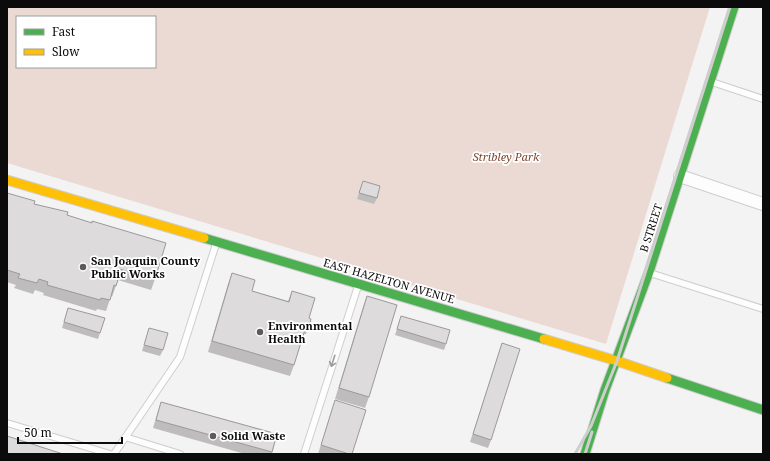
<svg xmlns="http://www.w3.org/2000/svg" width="770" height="461" font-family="'Noto Serif',serif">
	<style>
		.green { fill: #ebdad4; fill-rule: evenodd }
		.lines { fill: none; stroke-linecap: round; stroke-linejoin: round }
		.lane-casing { stroke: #cfcdce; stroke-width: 8 }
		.street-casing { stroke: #cfcdce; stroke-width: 14 }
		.fast-casing { stroke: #cfcdce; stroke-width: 11 }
		.slow-casing { stroke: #cfcdce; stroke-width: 11 }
		.lane { stroke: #fdfdfd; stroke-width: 6 }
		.street { stroke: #fdfdfd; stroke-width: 12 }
		.fast { stroke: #4caf50; stroke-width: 9 }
		.slow { stroke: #ffc107; stroke-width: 9 }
		.rail { stroke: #cfcecf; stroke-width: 3 }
		.wall { fill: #bebcbc }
		.building { fill: #dddbdb; stroke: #9b9999 }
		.oneway { stroke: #9d9c9d }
		.poi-dot { fill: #5d5c5d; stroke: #fff; stroke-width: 1.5 }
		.labels { text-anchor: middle; stroke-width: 3.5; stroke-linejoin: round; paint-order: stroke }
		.park-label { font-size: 11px; font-style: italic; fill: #80462f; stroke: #fff }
		.street-label { font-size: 11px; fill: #0c0b0c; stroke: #fff }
		.poi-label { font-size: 11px; font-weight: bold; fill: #0c0b0c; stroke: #fff; text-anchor: start }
	</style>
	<rect width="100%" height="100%" fill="#f4f3f3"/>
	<path class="green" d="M7,7H710L606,344L7,163ZM17,17H155V67H17Z"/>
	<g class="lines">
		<g class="lane-casing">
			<path id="lane" d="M712,82L763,99
				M650,273L763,309
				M7,423L110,454
				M125,437L180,454
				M114,454L180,357L216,244
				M304,454L358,286"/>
		</g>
		<g class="street-casing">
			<path id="street" d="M680,176L763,204"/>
		</g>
		<g class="fast-casing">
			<path id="fast" d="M204,238L544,339
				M667,378L763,410
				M585,454L605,390L649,272L734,7"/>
		</g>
		<g class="slow-casing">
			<path id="slow" d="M7,180L204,238
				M544,339L617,361L667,378"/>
		</g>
		<use href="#lane" class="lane"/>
		<use href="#street" class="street"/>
		<use href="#fast" class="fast"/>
		<use href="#slow" class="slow"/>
		<path class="rail" d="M575,454L591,426L617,361L730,7
			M585,454L592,432"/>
	</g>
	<path class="wall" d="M363,181L377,198L374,204L357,199Z
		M7,193L34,204L67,215L155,279L151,290L118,280L112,297L111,296L106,311L97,309L96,311L43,295L44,293L35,290L33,294L14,288L16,285L7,282Z
		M232,273L252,291L288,301L292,291L309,318L310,323L306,334H303L294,365L290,376L208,352L228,284Z
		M367,296L369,397L365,408L335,399L363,307Z
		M68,308L100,333L98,339L62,328Z
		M401,316L446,344L444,350L395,335Z
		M149,328L163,350L160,356L142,351Z
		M502,343L491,440L488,448L470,442Z
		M335,400L352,454H318Z
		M161,402L277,434L272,454H245L153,428L158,411Z"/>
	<path class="building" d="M363,181L380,186L377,198L359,193Z
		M7,193L35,201L34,204L68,212L67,215L92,223V221L166,243L155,279L119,269V270H121L116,286L114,285L110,300L101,298L100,300L47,285L48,282L39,279L37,283L18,278L20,274L7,270Z
		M232,273L255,280L252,291L289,302L292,291L315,298L309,318L311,319L310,323H307L294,365L212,341Z
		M367,296L397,305L369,397L339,388Z
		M68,308L105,318L100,333L64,322Z
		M401,316L450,330L446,344L397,329Z
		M149,328L168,333L163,350L144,345Z
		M502,343L520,349L491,440L473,434Z
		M335,400L366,410L352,454H349L321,445Z
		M161,402L277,434L272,452L156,420Z
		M7,436L63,454H7Z"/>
	<defs><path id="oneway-shaft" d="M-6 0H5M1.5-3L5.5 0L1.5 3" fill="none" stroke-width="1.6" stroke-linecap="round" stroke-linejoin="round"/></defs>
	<use class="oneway" href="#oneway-shaft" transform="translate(333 361) rotate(108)"/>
	<g class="poi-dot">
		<circle cx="83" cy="267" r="4"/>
		<circle cx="260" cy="332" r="4"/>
		<circle cx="213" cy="436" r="4"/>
	</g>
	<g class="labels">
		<g class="park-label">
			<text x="506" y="161">Stribley Park</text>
		</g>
		<g class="street-label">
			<text transform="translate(651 228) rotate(-72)" y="4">B STREET</text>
			<text transform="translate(389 281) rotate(16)" y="4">EAST HAZELTON AVENUE</text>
		</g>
		<g class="poi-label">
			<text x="91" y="265">San Joaquin County<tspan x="91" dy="13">Public Works</tspan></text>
			<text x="268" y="330">Environmental<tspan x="268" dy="13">Health</tspan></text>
			<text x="221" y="440">Solid Waste</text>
		</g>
	</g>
	<rect width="770" height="461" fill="none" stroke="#0c0b0c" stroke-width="16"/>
	<rect x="16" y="16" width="140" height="52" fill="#ffffff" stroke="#9e9d9e"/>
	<rect x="24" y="29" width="20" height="6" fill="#4caf50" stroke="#9e9d9e"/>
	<text x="52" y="36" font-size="12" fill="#0c0b0c">Fast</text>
	<rect x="24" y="49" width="20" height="6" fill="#ffc107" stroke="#9e9d9e"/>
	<text x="52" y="56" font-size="12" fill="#0c0b0c">Slow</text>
	<path d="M18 437v6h104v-6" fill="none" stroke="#0c0b0c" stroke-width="2"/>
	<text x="24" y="437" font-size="12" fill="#0c0b0c" stroke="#ffffff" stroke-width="3" paint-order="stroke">50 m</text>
</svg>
